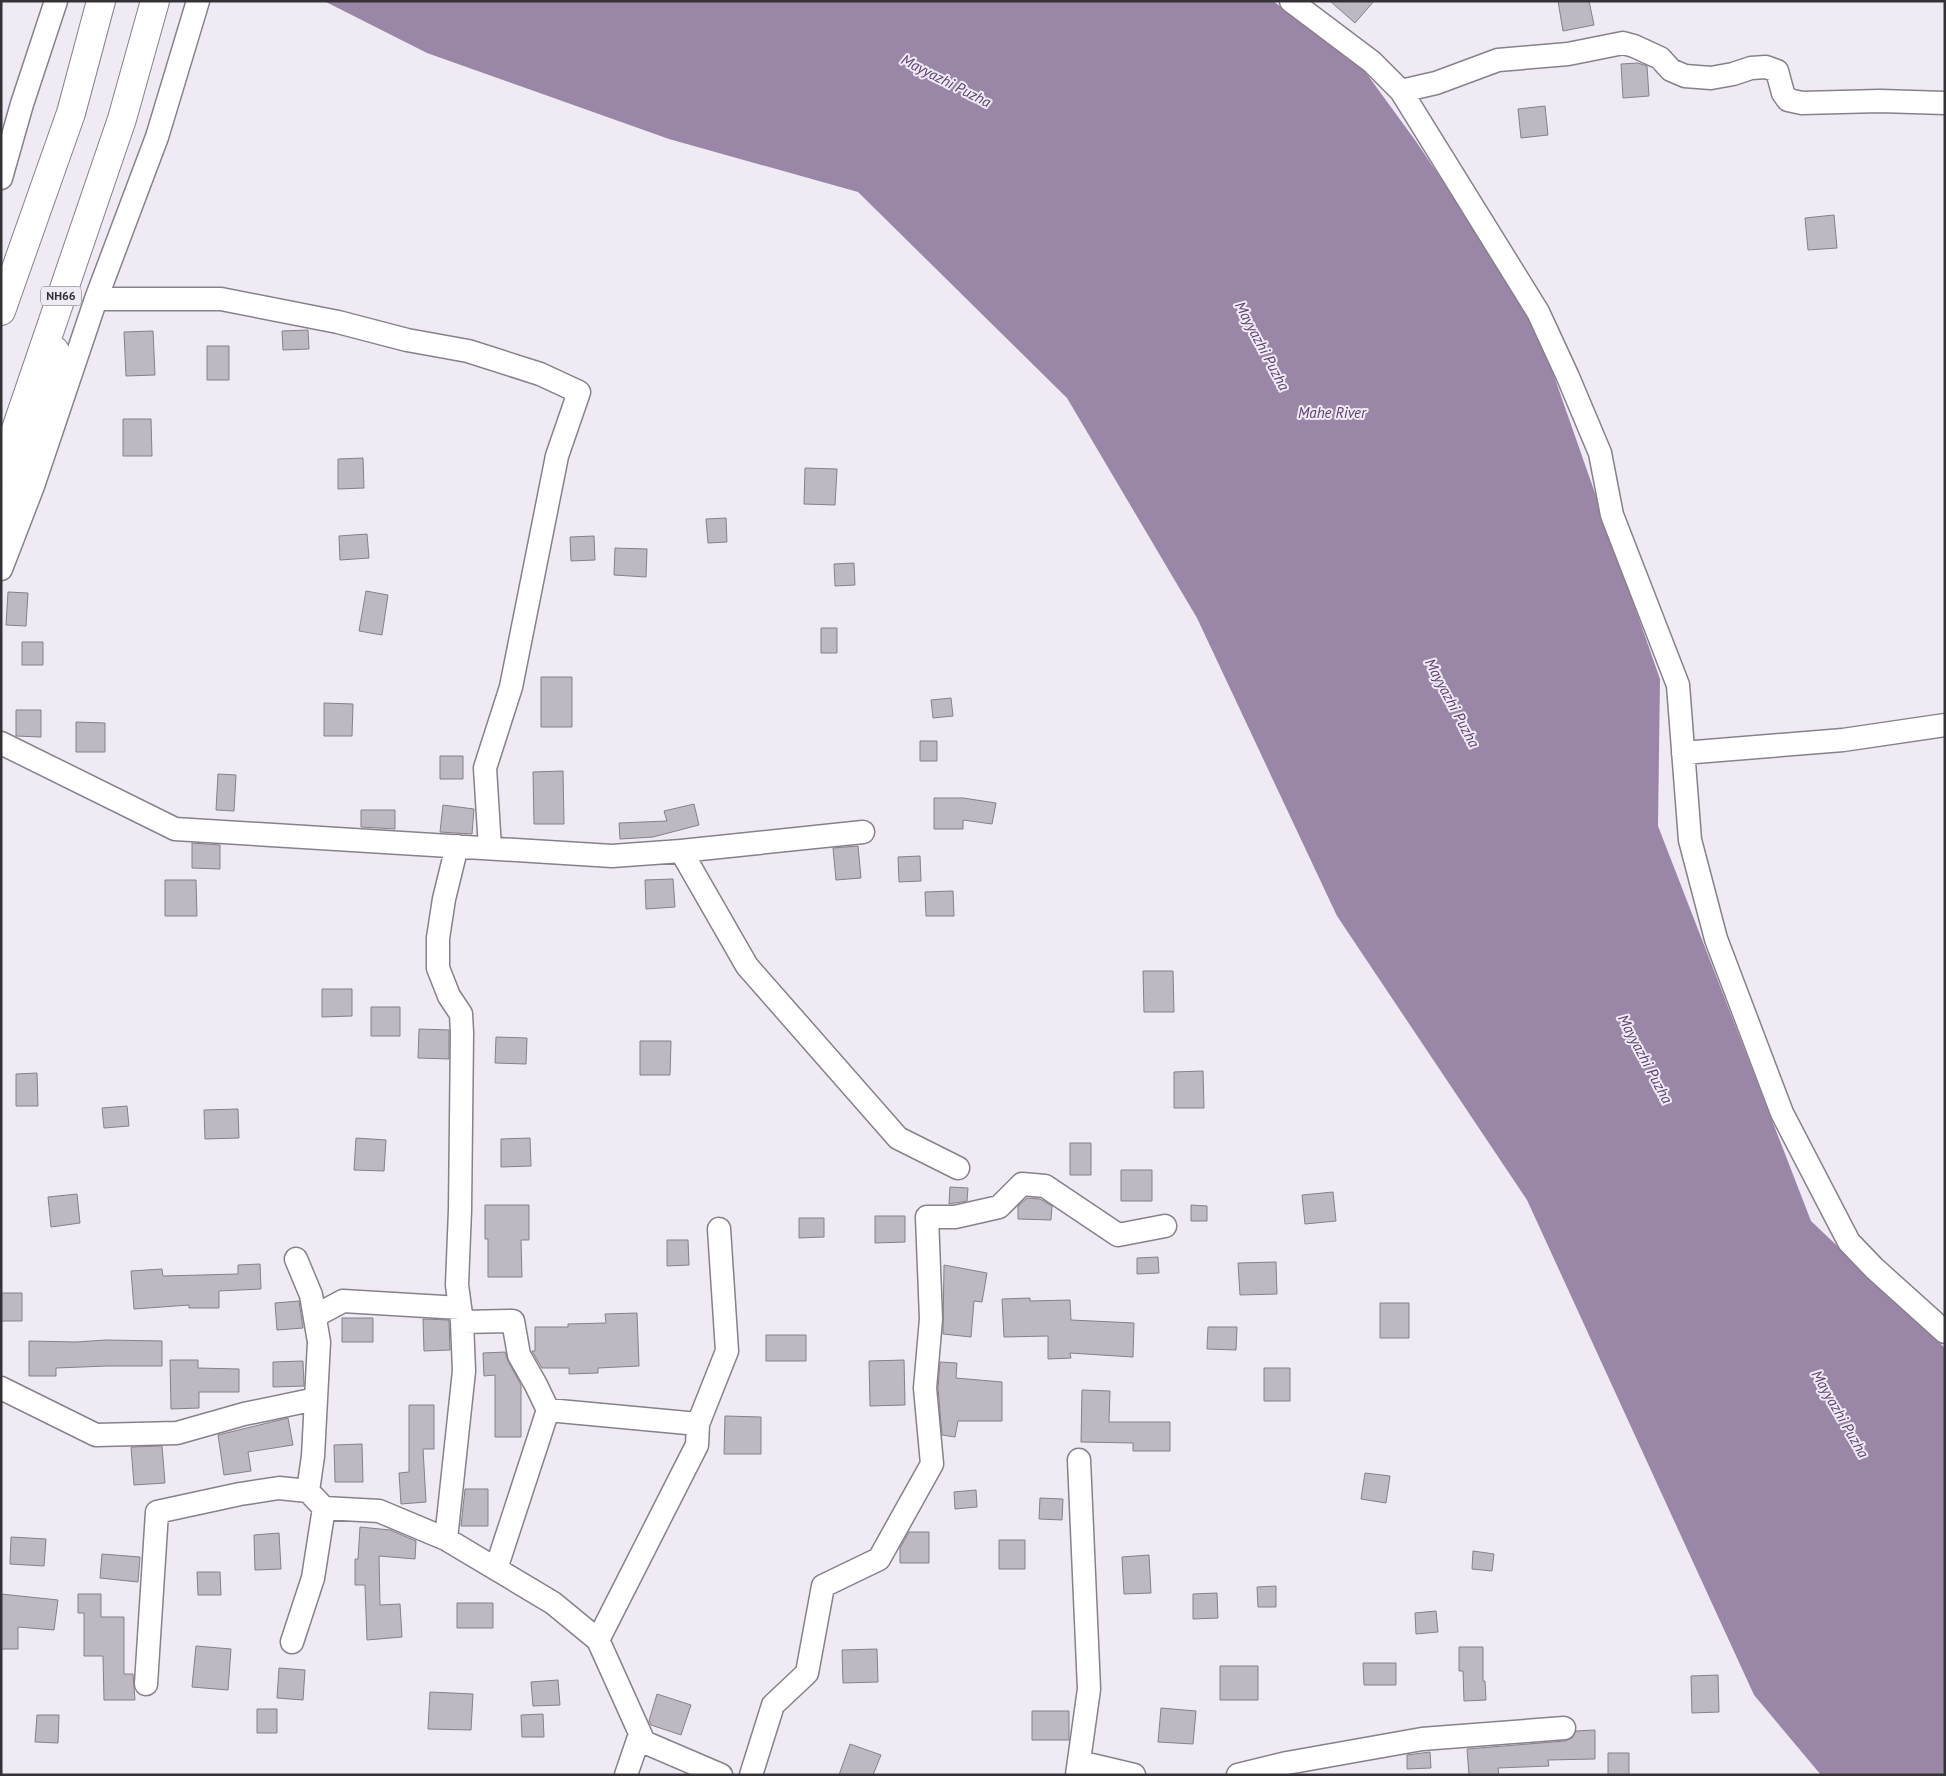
<svg xmlns="http://www.w3.org/2000/svg" width="1946" height="1776" font-family="'PT Sans',sans-serif">
	<style>
		.water { fill: #9a87a8 }
		.building { fill: #beb8c3; stroke: #86808a }
		.lines { fill: none; stroke-linecap: round; stroke-linejoin: round }
		.minor-casing { stroke: #86818a; stroke-width: 25 }
		.highway-casing { stroke: #86818a; stroke-width: 30 }
		.minor { stroke: #fff; stroke-width: 22 }
		.highway { stroke: #fff; stroke-width: 28 }
		.labels { text-anchor: middle; stroke-width: 4; stroke-linejoin: round; paint-order: stroke }
		.shield { fill: #f0eaf5; stroke: #6c696f; stroke-width: 1 }
		.shield-label { font-size: 12px; font-weight: bold; fill: #343236 }
		.water-label { font-size: 15px; font-style: italic; fill: #5c406f; stroke: #f0eaf5 }
	</style>
	<rect width="100%" height="100%" fill="#f0eaf5"/>
	<path class="water" d="M324,1H1273L1361,66L1415,140L1532,313L1660,679L1658,826L1811,1221L1945,1348V1775H1821L1754,1695L1527,1200L1337,916L1197,618L1067,398L858,192L669,139L427,53Z"/>
	<path class="building" d="M1330,1H1374L1355,23Z
		M1558,1H1589L1594,25L1563,31Z
		M1638,63L1647,66L1649,96L1623,98L1621,64Z
		M1545,106L1548,135L1521,138L1518,109Z
		M1834,215L1837,248L1808,250L1805,218Z
		M308,330L309,349L283,350L282,331Z
		M153,331L155,375L126,376L124,332Z
		M207,346H229V380H207Z
		M123,419H151L152,456H123Z
		M363,458L364,488L338,489V459Z
		M805,468L837,469L835,505L804,504Z
		M726,518L727,542L708,543L706,519Z
		M367,534L369,558L340,560L339,536Z
		M594,536L595,560L571,561L570,537Z
		M615,548L647,549L646,577L614,575Z
		M854,563L855,585L835,586L834,564Z
		M366,591L388,595L382,635L359,631Z
		M8,592L28,593L26,626L6,625Z
		M821,628H837V653H821Z
		M22,642H43V665H22Z
		M541,677H572V727H541Z
		M951,698L953,716L933,718L931,700Z
		M324,703L353,704L352,736H324Z
		M16,710H41V737L16,736Z
		M76,722L105,723V752H76Z
		M920,741H937V761H920Z
		M440,756H463V779H440Z
		M563,771L564,824H534L533,772Z
		M218,774L236,775L234,811L216,810Z
		M934,798H963L996,803L992,824L963,820V829H934Z
		M694,804L699,825L653,837L620,839L619,823L667,821L664,811Z
		M443,805L474,809L472,834L440,832Z
		M361,810H395V829L361,827Z
		M192,843L220,845V869L192,868Z
		M858,846L861,878L836,880L833,848Z
		M920,856L921,881L899,882L898,857Z
		M673,879L675,907L646,909L645,880Z
		M165,880H196L197,916H165Z
		M953,891L954,916H926L925,892Z
		M1143,971H1173L1174,1012H1144Z
		M322,989H352V1016L322,1017Z
		M371,1007H400V1036H371Z
		M419,1029L449,1030V1059L418,1058Z
		M496,1037L527,1038L526,1064L495,1063Z
		M640,1041H671L670,1075H640Z
		M1203,1071L1204,1108H1174V1072Z
		M37,1073L38,1106H16V1074Z
		M127,1106L129,1126L104,1128L102,1108Z
		M238,1109L239,1138L205,1139L204,1110Z
		M356,1138L386,1140L384,1171L354,1170Z
		M530,1138L531,1166L501,1167V1139Z
		M1070,1143H1091V1175H1070Z
		M1121,1170H1152V1201H1121Z
		M950,1187L968,1188L967,1201L949,1204Z
		M1333,1192L1336,1221L1305,1224L1302,1195Z
		M77,1194L80,1223L51,1227L48,1197Z
		M1027,1198L1040,1199L1052,1206L1051,1220L1018,1219V1206Z
		M485,1205H529V1240H521L522,1277H488V1239H485Z
		M1191,1205L1207,1206V1221H1191Z
		M875,1216H905V1242L875,1243Z
		M799,1218H824V1237L799,1238Z
		M667,1240H688L689,1265L667,1266Z
		M1158,1257L1159,1273L1137,1274V1258Z
		M1276,1262L1277,1294L1240,1295L1238,1263Z
		M260,1264L261,1289L219,1291V1308H189V1305L134,1309L131,1271L162,1269L163,1276L238,1274V1265Z
		M944,1265L987,1273L982,1302L974,1301L971,1337L943,1334Z
		M1,1293H22V1321H1Z
		M1030,1298V1301L1070,1300L1071,1320L1134,1323L1133,1357L1070,1353L1071,1358L1048,1359V1336L1004,1337L1002,1299Z
		M299,1301L303,1328L277,1330L275,1303Z
		M1380,1303H1409V1338H1380Z
		M637,1313L639,1366L598,1368V1373L569,1374V1368H542L532,1351H535V1327H568V1324L606,1323L605,1314Z
		M342,1318H373V1342H342Z
		M423,1319L449,1320L450,1350L424,1351Z
		M1208,1327H1237L1236,1350L1207,1349Z
		M766,1335H806V1361H766Z
		M106,1340L162,1341V1366H107L56,1368V1376H29V1341L76,1342Z
		M505,1352L508,1361L521,1385V1437H495V1375L484,1376L483,1353Z
		M170,1360H198V1368L239,1369V1392H199V1408L171,1409Z
		M904,1360L905,1405L870,1406L869,1361Z
		M303,1361L304,1386L273,1387V1362Z
		M940,1362L957,1363L956,1378L1002,1382V1421H958L955,1437L942,1435L938,1388Z
		M1264,1368H1290V1401H1264Z
		M1082,1390L1110,1391L1109,1422H1170V1451H1133V1443L1081,1442Z
		M409,1405H434V1449H423L426,1502L401,1504L399,1473L409,1472Z
		M725,1416L761,1417V1454H724Z
		M288,1418L293,1445L248,1452L251,1471L224,1475L218,1435Z
		M362,1444L363,1482H335L334,1445Z
		M162,1446L165,1483L134,1485L131,1447Z
		M1365,1473L1390,1476L1386,1503L1361,1499Z
		M465,1489H488V1526H461Z
		M976,1490L977,1507L955,1509L954,1492Z
		M1040,1498L1063,1499L1062,1520L1039,1519Z
		M360,1527L390,1530L416,1541L415,1559L379,1556L380,1605L400,1604L402,1637L367,1640L365,1585H355V1559H358Z
		M909,1532H929V1563H900V1548Z
		M279,1533L281,1569L255,1570L254,1535Z
		M11,1537L46,1539L44,1566L10,1564Z
		M999,1540H1025V1569H999Z
		M1473,1551L1494,1554L1492,1571L1472,1569Z
		M102,1554L140,1557L138,1582L100,1578Z
		M1149,1555L1151,1593L1124,1594L1122,1557Z
		M197,1572H220L221,1595H198Z
		M1276,1586V1607H1258L1257,1587Z
		M1217,1593L1218,1618L1193,1619V1594Z
		M1,1594L58,1600L54,1630L18,1627V1649H1Z
		M78,1594H101V1617H124V1674H133L135,1700H104L103,1656H84V1613H78Z
		M457,1603H493V1628H457Z
		M1436,1611L1438,1632L1416,1634L1415,1613Z
		M196,1646L231,1649L228,1690L192,1687Z
		M1459,1647H1483V1681H1485L1486,1700L1464,1701L1463,1671H1459Z
		M877,1649L878,1682L843,1683L842,1650Z
		M1363,1663H1396V1685H1364Z
		M1220,1666H1258V1700H1220Z
		M279,1668L305,1670L303,1700L277,1698Z
		M1718,1675L1719,1712L1692,1713L1691,1676Z
		M558,1680L560,1705L533,1706L531,1682Z
		M430,1692L473,1694L471,1730L428,1729Z
		M657,1694L691,1705L681,1735L651,1725L649,1721Z
		M1161,1708L1196,1711L1193,1744L1158,1742Z
		M257,1709H277V1733H257Z
		M1032,1711H1069V1740H1032Z
		M543,1714L544,1737H522L521,1715Z
		M37,1715H59L58,1743L35,1742Z
		M1595,1730V1759L1548,1760L1549,1766L1498,1768L1499,1775H1469L1467,1749L1565,1741L1572,1738L1576,1731Z
		M850,1744L881,1755L873,1775H839Z
		M1430,1752L1431,1768L1407,1769V1755Z
		M1608,1753H1629V1775H1608Z"/>
	<g class="lines">
		<g class="minor-casing">
			<path id="minor" d="M1291,1L1372,62L1401,91L1538,312L1568,377L1600,453L1612,515L1678,685L1690,840L1716,939L1782,1113L1849,1242L1874,1268L1945,1332
				M1401,91L1436,83L1498,60L1568,54L1623,43L1634,46L1660,58L1671,70L1685,76L1711,78L1733,74L1751,68L1766,67L1777,71L1783,93L1788,100L1802,103L1880,101L1945,103
				M1,178L22,104L56,1
				M96,299H221L338,322L407,340L468,351L540,374L579,392L557,456L511,687L485,768L490,848
				M1,569L33,486L96,299L157,137L198,1
				M1,743L175,829L612,856L681,851L747,966L898,1138L958,1168
				M1683,753L1843,740L1945,725
				M681,851L863,832
				M296,1259L311,1295L319,1342L313,1456L308,1491
				M315,1316L343,1301L460,1308
				M462,1322L513,1321L519,1355L536,1385L548,1410
				M1,1388L96,1435L177,1433L244,1414L316,1399
				M698,1424L727,1351L719,1229
				M446,1539L464,1371L462,1322L457,1285L460,1210L462,1033L461,1014L449,996L438,968V938L444,899L457,846
				M496,1569L548,1410L698,1424L697,1445L598,1640L644,1742L721,1775
				M292,1642L313,1578L324,1508
				M146,1684L157,1512L240,1494L279,1488L308,1491L324,1508L379,1511L446,1539L553,1603L598,1640
				M1079,1762L1134,1775
				M626,1775L640,1734
				M751,1775L773,1705L807,1673L823,1586L879,1559L932,1464L925,1388L931,1319L927,1217H955L999,1207L1022,1184L1045,1186L1118,1235L1165,1226
				M1077,1775L1089,1689L1079,1460
				M1238,1775L1287,1763L1422,1739L1564,1728"/>
		</g>
		<g class="highway-casing">
			<path id="highway" d="M1,311L71,113L101,1
				M1,473L122,119L155,1
				M1,530L49,405L55,351"/>
		</g>
		<use href="#minor" class="minor"/>
		<use href="#highway" class="highway"/>
	</g>
	<g class="labels">
		<rect class="shield" x="41" y="286.5" width="40" height="19" rx="4"/>
		<g class="shield-label">
			<text x="61" y="300">NH66</text>
		</g>
		<g class="water-label">
			<text transform="translate(946 81) rotate(27)" y="5">Mayyazhi Puzha</text>
			<text transform="translate(1262 346) rotate(62)" y="5">Mayyazhi Puzha</text>
			<text x="1332" y="418">Mahe River</text>
			<text transform="translate(1452 703) rotate(62)" y="5">Mayyazhi Puzha</text>
			<text transform="translate(1645 1059) rotate(62)" y="5">Mayyazhi Puzha</text>
			<text transform="translate(1840 1414) rotate(60)" y="5">Mayyazhi Puzha</text>
		</g>
	</g>
	<rect width="1946" height="1776" fill="none" stroke="#343236" stroke-width="5"/>
</svg>
